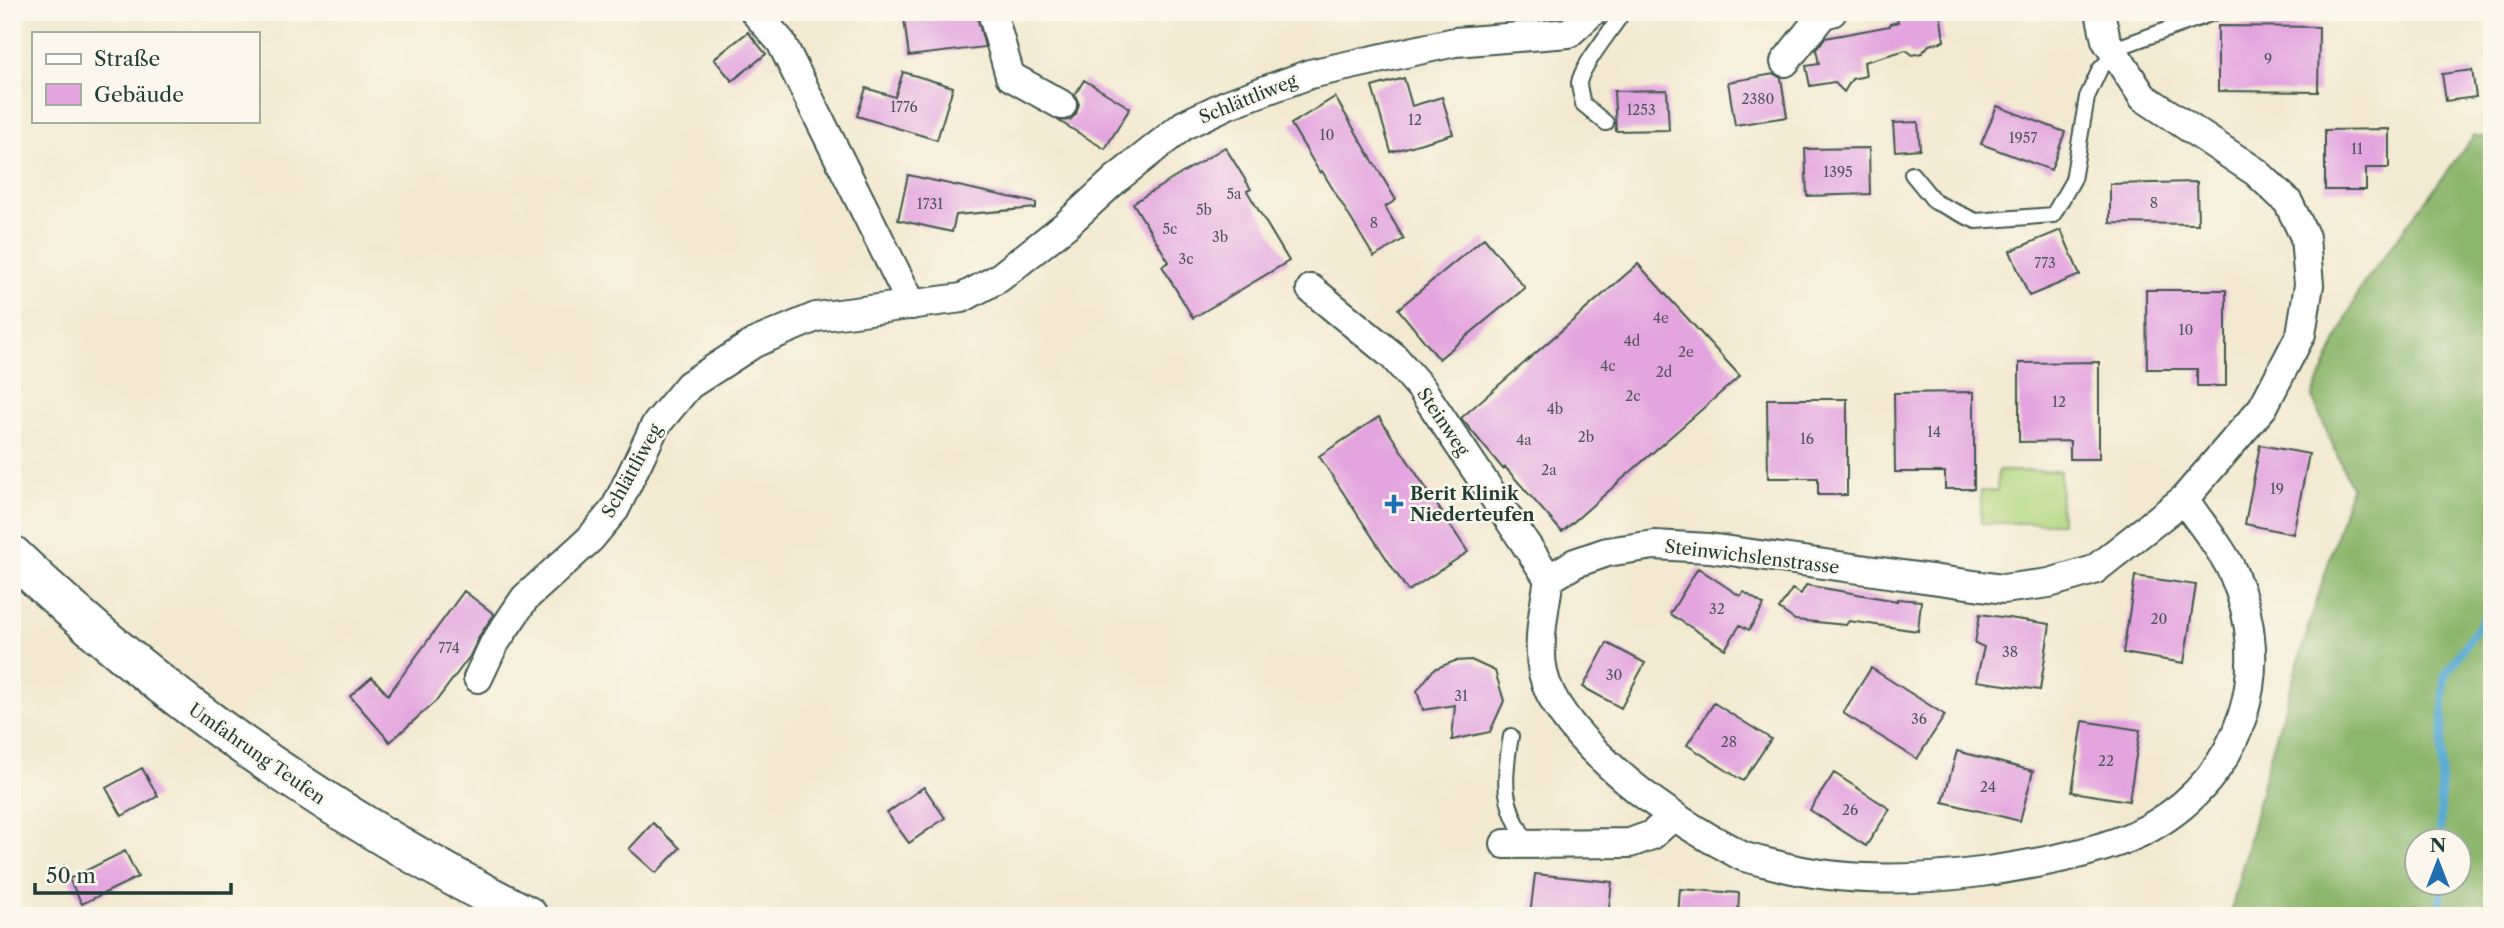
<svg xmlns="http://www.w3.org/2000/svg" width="2504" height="928" font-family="'Libre Caslon Text',serif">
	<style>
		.green { fill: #b1d57d; stroke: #688958; stroke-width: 2 }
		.forest { fill: #8cb66c; stroke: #567a50; stroke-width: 2; fill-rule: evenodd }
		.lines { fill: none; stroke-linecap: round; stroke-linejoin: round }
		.stream { stroke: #59abd4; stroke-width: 8 }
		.building { fill: #e3a4df }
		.service-casing { stroke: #3f574b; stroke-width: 18 }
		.minor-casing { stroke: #3f574b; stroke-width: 32 }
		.secondary-casing { stroke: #3f574b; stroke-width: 42 }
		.service { stroke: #fff; stroke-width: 14 }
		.minor { stroke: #fff; stroke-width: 28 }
		.secondary { stroke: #fff; stroke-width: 38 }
		.poi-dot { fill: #1f6fb2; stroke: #fbf7ec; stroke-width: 2.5 }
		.labels { text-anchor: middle; stroke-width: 5; stroke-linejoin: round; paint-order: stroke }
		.number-label { font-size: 14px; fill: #50575f }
		.street-label { font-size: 18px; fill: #1f3d34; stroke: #fbf7ec }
		.poi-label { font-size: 18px; font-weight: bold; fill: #1f3d34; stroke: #fbf7ec; text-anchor: start }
	</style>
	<rect width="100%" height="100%" fill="#fbf7ec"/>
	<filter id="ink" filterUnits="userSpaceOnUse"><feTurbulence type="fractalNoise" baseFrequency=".0143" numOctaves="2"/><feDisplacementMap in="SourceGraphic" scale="14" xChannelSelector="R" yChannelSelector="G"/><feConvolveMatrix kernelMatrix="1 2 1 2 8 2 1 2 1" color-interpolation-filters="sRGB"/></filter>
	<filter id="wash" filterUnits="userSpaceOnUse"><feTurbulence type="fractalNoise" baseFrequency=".00686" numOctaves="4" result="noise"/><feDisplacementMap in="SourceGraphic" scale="28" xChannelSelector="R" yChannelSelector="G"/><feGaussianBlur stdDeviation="1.57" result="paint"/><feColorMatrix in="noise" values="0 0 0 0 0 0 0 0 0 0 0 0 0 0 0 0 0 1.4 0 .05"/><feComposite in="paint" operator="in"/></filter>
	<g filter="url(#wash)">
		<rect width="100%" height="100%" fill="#f2e9d0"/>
		<path class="green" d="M1998,471H2060L2061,523H1981V491H1997Z"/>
		<path class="forest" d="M2474,135L2492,139V916H2230L2268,763L2351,487L2312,397L2359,290ZM2416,841H2458V883H2416Z"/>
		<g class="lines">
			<path class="stream" d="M2440,841L2444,677L2492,606
				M2441,883V916"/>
		</g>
		<g id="blocks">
			<path class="building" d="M903,12H976L985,47L909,56Z
				M1896,12H1940L1944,41L1929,45L1922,53L1913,55L1906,50L1864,62L1866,76L1852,79L1844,92L1834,82L1810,86L1806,66L1819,64L1816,49L1825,38L1890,26V24L1898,22Z
				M2218,26L2319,27L2318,92L2218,91Z
				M748,32L766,54L732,81L714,59Z
				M2472,70L2476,97L2446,101L2442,74Z
				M903,72L953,87L937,140L857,116L866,88L895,97Z
				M1774,74L1781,78L1787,117L1735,125L1728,82Z
				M1404,78L1412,106L1442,97L1453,134L1391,152L1372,87Z
				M1084,80L1130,108L1105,149L1059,121L1070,120L1076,114L1079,104L1075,95Z
				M1667,90L1669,130L1616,131L1614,91Z
				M1335,97L1396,200L1385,207L1404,239L1374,257L1322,171L1320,173L1291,124Z
				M1997,106L2065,132L2051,170L1981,144Z
				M1918,122L1920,149L1895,151L1893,123Z
				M2389,129V168H2366V190H2325V130Z
				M1225,147L1251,189L1247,191L1289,261L1193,318L1162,266L1169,262L1133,203Z
				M1869,148L1870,194L1807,196L1805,149Z
				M908,175L1036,203V208L956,215L952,232L898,220Z
				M2197,182L2198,224L2110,223V184Z
				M2061,230L2080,275L2029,296L2010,251Z
				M1484,238L1525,288L1439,359L1398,309Z
				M1638,264L1740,376L1562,532L1505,467L1503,469L1461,418Z
				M2146,290H2226V386H2197V369H2147Z
				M2099,362V459H2070V441L2019,442V363Z
				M1974,392V489H1945V472H1895L1894,393Z
				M1767,399H1847V495H1818V478H1768Z
				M1379,417L1468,552L1408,591L1319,456Z
				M2260,445L2309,454L2293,534L2245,524Z
				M1698,568L1740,596L1744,592L1764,605L1749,630L1740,625L1725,649L1670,614Z
				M2135,576L2196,585L2184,663L2123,653Z
				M1806,585L1897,601V599L1921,601L1918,631L1849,621L1846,625L1795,620L1779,609L1792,589L1801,594Z
				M464,591L494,614L480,635L470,656L437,700L390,742L350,696L372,677L388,695Z
				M1980,614L2050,624L2040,690L1976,681L1984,647L1975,643Z
				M1607,643L1645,663L1621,708L1583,687Z
				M1471,660L1495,671L1504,701L1490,732L1452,740L1455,705L1423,710L1417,691L1434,669L1455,661Z
				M1871,668L1945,715L1917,759L1843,713Z
				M1714,703L1771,739L1743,781L1687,745Z
				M2083,721L2140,730L2129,801L2072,792Z
				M1957,751L2033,771L2020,821L1943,802Z
				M142,768L158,796L122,816L106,788Z
				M1834,773L1890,809L1866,846L1810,810Z
				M924,787L945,818L909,843L887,813Z
				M653,823L680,848L656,873L629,849Z
				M125,851L138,877L82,904L69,879Z
				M1535,874L1612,882L1608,916H1530Z
				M1680,889L1739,893L1738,916H1678Z"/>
		</g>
	</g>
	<g filter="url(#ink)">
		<use href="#blocks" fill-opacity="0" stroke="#3f574b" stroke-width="2"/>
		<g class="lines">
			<g class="service-casing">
				<path id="service" d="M1606,123L1583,104C1582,98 1579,89 1579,83C1581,66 1613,29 1623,12
					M1912,174L1935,202L1976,221L2053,215L2073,180L2087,97L2100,69L2122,46L2216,12
					M1511,736C1503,781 1502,805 1529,844"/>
			</g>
			<g class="minor-casing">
				<path id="minor" d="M755,12L781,42L912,305
					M992,12L1010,76L1062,105
					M2100,12L2106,40L2143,97L2256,172L2288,202L2305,237L2309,285L2301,334L2263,407L2184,499L2094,570L2049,583L2003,589L1709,548L1654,545L1607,552L1575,563L1549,579C1544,610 1537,642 1543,673C1551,707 1582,740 1607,763C1639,794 1673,817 1711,839C1722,844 1732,851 1742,856C1753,860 1765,862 1776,865C1843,883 1913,881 1981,872C2031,865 2107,852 2151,827C2243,775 2275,669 2233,573C2222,548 2199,522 2184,499
					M1785,62L1823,14L1832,12
					M1311,289L1393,356L1421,388L1549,579
					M478,678L494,644L525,598L590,539L615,509L655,426L689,385L754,343L816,317L962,298L999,278L1066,225L1116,179L1184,125L1228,104L1310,74L1455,42L1569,33L1592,12
					M1505,844L1630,843L1652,835L1672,817"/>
			</g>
			<g class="secondary-casing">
				<path id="secondary" d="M12,555C165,702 339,820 528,916"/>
			</g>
			<use href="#service" class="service"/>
			<use href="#minor" class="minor"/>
			<use href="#secondary" class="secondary"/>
		</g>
	</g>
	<path class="poi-dot" d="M1390.5 493.5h7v7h7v7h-7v7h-7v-7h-7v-7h7z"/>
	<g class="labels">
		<g class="number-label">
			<text x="2268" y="64">9</text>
			<text x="1758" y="104">2380</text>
			<text x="904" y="112">1776</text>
			<text x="1641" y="115">1253</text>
			<text x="1415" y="125">12</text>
			<text x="1327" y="140">10</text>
			<text x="2023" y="143">1957</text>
			<text x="2357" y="154">11</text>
			<text x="1838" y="177">1395</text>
			<text x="1234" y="199">5a</text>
			<text x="2154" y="208">8</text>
			<text x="930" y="209">1731</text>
			<text x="1204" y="215">5b</text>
			<text x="1374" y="228">8</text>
			<text x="1170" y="234">5c</text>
			<text x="1220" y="242">3b</text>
			<text x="1186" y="264">3c</text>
			<text x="2045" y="268">773</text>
			<text x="1661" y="323">4e</text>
			<text x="2186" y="335">10</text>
			<text x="1632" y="346">4d</text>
			<text x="1686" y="357">2e</text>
			<text x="1608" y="371">4c</text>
			<text x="1664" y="377">2d</text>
			<text x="1633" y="401">2c</text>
			<text x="2059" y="407">12</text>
			<text x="1555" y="414">4b</text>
			<text x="1934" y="437">14</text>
			<text x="1586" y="442">2b</text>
			<text x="1807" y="444">16</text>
			<text x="1524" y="445">4a</text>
			<text x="1549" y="475">2a</text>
			<text x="2277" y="494">19</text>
			<text x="1717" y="614">32</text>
			<text x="2159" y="624">20</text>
			<text x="449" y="653">774</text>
			<text x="2010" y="657">38</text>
			<text x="1614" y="680">30</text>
			<text x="1461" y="701">31</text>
			<text x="1919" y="724">36</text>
			<text x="1729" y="747">28</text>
			<text x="2106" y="766">22</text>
			<text x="1988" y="792">24</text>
			<text x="1850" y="815">26</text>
		</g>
		<g class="street-label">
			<text transform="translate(1248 99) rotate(-22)" y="6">Schlättliweg</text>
			<text transform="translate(1443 422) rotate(56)" y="6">Steinweg</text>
			<text transform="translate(632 471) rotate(-61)" y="6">Schlättliweg</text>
			<text transform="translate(1752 557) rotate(7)" y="6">Steinwichslenstrasse</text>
			<text transform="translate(257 754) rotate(35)" y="6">Umfahrung Teufen</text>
		</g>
		<g class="poi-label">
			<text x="1410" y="500">Berit Klinik<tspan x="1410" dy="21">Niederteufen</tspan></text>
		</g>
	</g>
	<rect width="2504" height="928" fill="none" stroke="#fbf7ec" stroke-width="42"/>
	<rect x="32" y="32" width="228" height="91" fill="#fbf7ec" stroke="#a3ada2" stroke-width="2"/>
	<rect x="46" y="54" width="35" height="10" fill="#ffffff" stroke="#a3ada2" stroke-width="2"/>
	<text x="94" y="66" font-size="21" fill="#1f3d34">Straße</text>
	<rect x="46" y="84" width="35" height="21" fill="#e3a4df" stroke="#a3ada2" stroke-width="2"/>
	<text x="94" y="102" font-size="21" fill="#1f3d34">Gebäude</text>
	<g transform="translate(2438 862)"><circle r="33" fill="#fbf7ec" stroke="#a3ada2" stroke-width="2"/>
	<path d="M0-5L12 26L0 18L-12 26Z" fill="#1f6fb2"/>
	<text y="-10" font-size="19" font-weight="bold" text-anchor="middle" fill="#1f3d34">N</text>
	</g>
	<path d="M35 883v10h196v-10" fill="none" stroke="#1f3d34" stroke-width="3.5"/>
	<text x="46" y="883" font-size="21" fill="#1f3d34" stroke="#fbf7ec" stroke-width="5" paint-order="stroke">50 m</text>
</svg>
